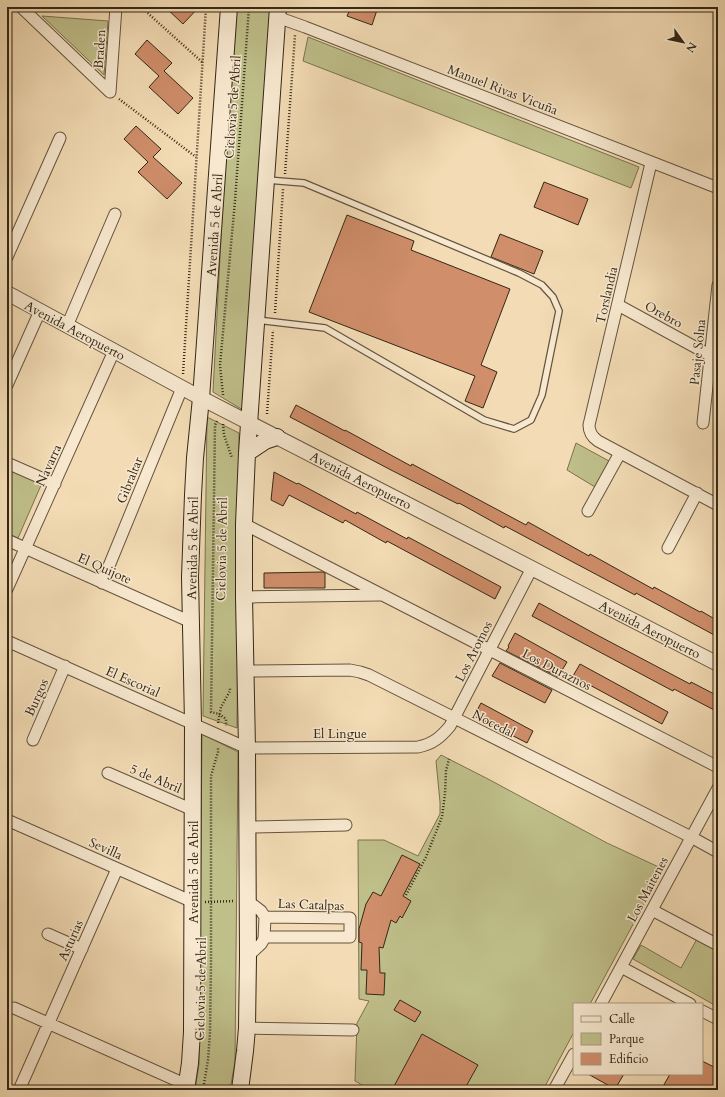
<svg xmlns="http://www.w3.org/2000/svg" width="725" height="1097" font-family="Cardo,serif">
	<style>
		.green { fill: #bfbf8a; stroke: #7a7350 }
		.building { fill: #d08e6b; stroke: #342716 }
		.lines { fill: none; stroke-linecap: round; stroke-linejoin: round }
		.service-casing { stroke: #64543e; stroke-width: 8 }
		.minor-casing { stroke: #64543e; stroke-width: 13 }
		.tertiary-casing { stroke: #64543e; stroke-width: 16 }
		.secondary-casing { stroke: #342716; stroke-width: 18 }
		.path { stroke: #342716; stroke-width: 2.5; stroke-dasharray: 1 2; stroke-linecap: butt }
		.service { stroke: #f7e8cf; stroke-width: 5.5 }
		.minor { stroke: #f7e8cf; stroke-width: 11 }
		.tertiary { stroke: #f7e8cf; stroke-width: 14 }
		.secondary { stroke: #f7e8cf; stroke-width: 16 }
		.labels { text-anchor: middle; stroke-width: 3; stroke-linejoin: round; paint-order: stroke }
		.street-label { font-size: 13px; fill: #342716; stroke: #f7e8cf }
	</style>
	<rect width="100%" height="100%" fill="#f3dcb5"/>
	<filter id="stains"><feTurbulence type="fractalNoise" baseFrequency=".005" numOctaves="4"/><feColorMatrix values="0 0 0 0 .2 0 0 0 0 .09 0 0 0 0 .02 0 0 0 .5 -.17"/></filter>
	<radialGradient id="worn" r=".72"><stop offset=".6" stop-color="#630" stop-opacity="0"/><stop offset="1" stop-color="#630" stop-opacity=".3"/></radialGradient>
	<path class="green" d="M233,7H271L243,410L213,392Z
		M42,16L108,21L104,75Z
		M308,37L639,167L631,188L303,61Z
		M207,417L239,433L237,728L203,716Z
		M576,443L609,461L595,487L567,470Z
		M7,469L42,483L18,538L7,533Z
		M202,734L238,752L235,1062L230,1090H195L199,1064Z
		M441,755L488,779L607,843L663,869L590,1004H574V1032L543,1090H371L355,1081L357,1023L369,1001L359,999L358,840H384L418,856L440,814V802L436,761Z
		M698,937L718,948V1007L633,959L641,945L681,968Z"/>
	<path class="building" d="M165,7H199L183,24Z
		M351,7H368L377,10L372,25L347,16Z
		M147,40L172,63L164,71L193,98L178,114L149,87L159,76L135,54Z
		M136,126L161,149L153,157L182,183L167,199L138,172L148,162L124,139Z
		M544,182L588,199L578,225L534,207Z
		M347,215L414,241L411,250L510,289L481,365L497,372L483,408L465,401L475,376L309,312Z
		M500,234L543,251L534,274L491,257Z
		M296,405L345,431V430L411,466L412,464L526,525L528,522L589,556L590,554L653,589L654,587L700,612L701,611L718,621V637L636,593L635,595L505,526L504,528L459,503L458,504L391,470L290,417Z
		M274,472L297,484L298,483L356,514L357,512L407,539L408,537L501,587L495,599L387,541L386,543L345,520L343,523L289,495L283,506L271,500Z
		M323,572L325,573V588H264V573Z
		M539,603L597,635L690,684L691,682L718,696V712L674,689L673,691L532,616Z
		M515,633L567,662L558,677L506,651L509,647L508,646Z
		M500,663L552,690L545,703L492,676Z
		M580,664L668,712L662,724L573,676Z
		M481,703L533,731L527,743L474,716Z
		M402,855L420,864L403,896L411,901L402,918L400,916L396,923L391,920L383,948L379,947L380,973H385L384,995L366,994L367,970H361L362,943L359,942V929L366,904L373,892L381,896Z
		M400,1000L421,1012L415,1022L394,1010Z
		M422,1034L478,1065L464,1090H392Z
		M702,1061L718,1069V1090H661L670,1074H702Z
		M588,1074H624L615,1089Z"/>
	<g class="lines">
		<g class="service-casing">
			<path id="service" d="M257,320L325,328L484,420L514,429L531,420L542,395L559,311L553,297L542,285L519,273L304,183L267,180"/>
		</g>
		<g class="minor-casing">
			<path id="minor" d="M21,7L110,92
				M277,17L305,27L718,188
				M110,92L116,7
				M651,163L589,425C589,432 592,437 598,441L718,505
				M7,257L60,138
				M618,305L715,358
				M67,326L115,214
				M7,385L40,311
				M703,423L718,285
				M7,463L55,484
				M588,511L620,453
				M244,524L718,767
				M7,540L191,622
				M668,548L697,493
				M102,583L182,388
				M7,589L114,351
				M244,597L380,595
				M7,641L247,748L418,747C433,744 441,737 450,726L532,568
				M245,671L350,670L360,672L369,675L691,837L718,852
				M33,740L65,666
				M108,773L193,810
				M7,820L193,902
				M248,827L346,825
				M248,901L261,911L265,917L264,939L261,944L248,956
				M652,910L718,945
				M48,934L82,949
				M264,937H350V918L265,917
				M621,967L690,1004
				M601,1004L718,788
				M14,1008L187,1085
				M702,1011L718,1019
				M247,1028L353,1030
				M19,1090L117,869
				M554,1090L574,1054"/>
		</g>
		<g class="tertiary-casing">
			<path id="tertiary" d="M7,293L201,398L718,664"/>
		</g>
		<g class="secondary-casing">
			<path id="secondary" d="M247,453L265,441L277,437
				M186,1090L190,1063L192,1032L193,723L190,577L193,495L195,458L201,398L229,7
				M240,1090L245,1051L247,1028L248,956L247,748L244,597V524L247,453L278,7"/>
		</g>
		<path class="path" d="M141,7L202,62
			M119,99L196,157
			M285,174L295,35
			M275,313L283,189
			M183,374L206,7
			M223,395L220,365L235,201L249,7
			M267,414L273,330
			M217,421L215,425L211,712L219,714L226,719V726
			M223,424L224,435L232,458
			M218,723L221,707L230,691V688
			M406,895L426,857L442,817L445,794L446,771L449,759
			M205,902L234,901
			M203,1090L208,1060L210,1033L211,963V776L218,752V747"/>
		<use href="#service" class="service"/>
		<use href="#minor" class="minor"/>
		<use href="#tertiary" class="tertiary"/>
		<use href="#secondary" class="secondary"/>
	</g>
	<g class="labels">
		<g class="street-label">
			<text transform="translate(99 49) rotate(-86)" y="5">Braden</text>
			<text transform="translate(503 89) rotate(21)" y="5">Manuel Rivas Vicuña</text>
			<text transform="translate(232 107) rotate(-86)" y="5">Ciclovia 5 de Abril</text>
			<text transform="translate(214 225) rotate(-86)" y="5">Avenida 5 de Abril</text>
			<text transform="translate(606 295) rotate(-77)" y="5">Torslandia</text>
			<text transform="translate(664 314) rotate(29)" y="5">Orebro</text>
			<text transform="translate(75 330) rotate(28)" y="5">Avenida Aeropuerto</text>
			<text transform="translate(697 352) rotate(-84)" y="5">Pasaje Solna</text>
			<text transform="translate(48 465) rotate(-66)" y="5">Navarra</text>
			<text transform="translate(129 480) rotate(-68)" y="5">Gibraltar</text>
			<text transform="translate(361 480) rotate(27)" y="5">Avenida Aeropuerto</text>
			<text transform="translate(192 548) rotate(-89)" y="5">Avenida 5 de Abril</text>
			<text transform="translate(221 549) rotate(-89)" y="5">Ciclovia 5 de Abril</text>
			<text transform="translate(105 568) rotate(24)" y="5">El Quijote</text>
			<text transform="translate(650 629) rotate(27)" y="5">Avenida Aeropuerto</text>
			<text transform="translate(473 651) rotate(-63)" y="5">Los Aromos</text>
			<text transform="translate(557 669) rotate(27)" y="5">Los Duraznos</text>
			<text transform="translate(133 681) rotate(24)" y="5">El Escorial</text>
			<text transform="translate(36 697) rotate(-66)" y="5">Burgos</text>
			<text transform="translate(494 723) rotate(27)" y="5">Nocedal</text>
			<text x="340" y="738">El Lingue</text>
			<text transform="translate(156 778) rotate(23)" y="5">5 de Abril</text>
			<text transform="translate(106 848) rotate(24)" y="5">Sevilla</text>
			<text transform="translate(193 872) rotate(-90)" y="5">Avenida 5 de Abril</text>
			<text transform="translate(647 889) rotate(-62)" y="5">Los Maitenes</text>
			<text transform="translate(311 904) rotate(2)" y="5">Las Catalpas</text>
			<text transform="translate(70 940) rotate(-66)" y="5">Asturias</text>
			<text transform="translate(200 989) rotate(-89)" y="5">Ciclovia 5 de Abril</text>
		</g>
	</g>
	<rect width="725" height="1097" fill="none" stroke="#f3dcb5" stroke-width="24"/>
	<rect x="8" y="8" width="709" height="1081" fill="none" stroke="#342716" stroke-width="2"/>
	<rect x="12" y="12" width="701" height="1073" fill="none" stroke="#342716"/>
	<rect x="573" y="1003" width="130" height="72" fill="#f7e8cf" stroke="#a99b85"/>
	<rect x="581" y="1016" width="20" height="6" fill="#f7e8cf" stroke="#a99b85"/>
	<text x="609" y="1023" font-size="12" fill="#342716">Calle</text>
	<rect x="581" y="1033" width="20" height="12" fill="#bfbf8a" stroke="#a99b85"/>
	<text x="609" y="1043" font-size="12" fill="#342716">Parque</text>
	<rect x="581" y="1053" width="20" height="12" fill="#d08e6b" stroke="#a99b85"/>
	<text x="609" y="1063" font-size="12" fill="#342716">Edificio</text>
	<g transform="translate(683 42) rotate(123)" stroke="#f7e8cf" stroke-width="3" paint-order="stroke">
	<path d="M0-3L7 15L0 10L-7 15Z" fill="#342716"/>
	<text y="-6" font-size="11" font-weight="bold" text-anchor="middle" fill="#342716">N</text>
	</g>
	<rect width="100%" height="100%" filter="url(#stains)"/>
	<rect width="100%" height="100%" fill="url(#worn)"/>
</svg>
